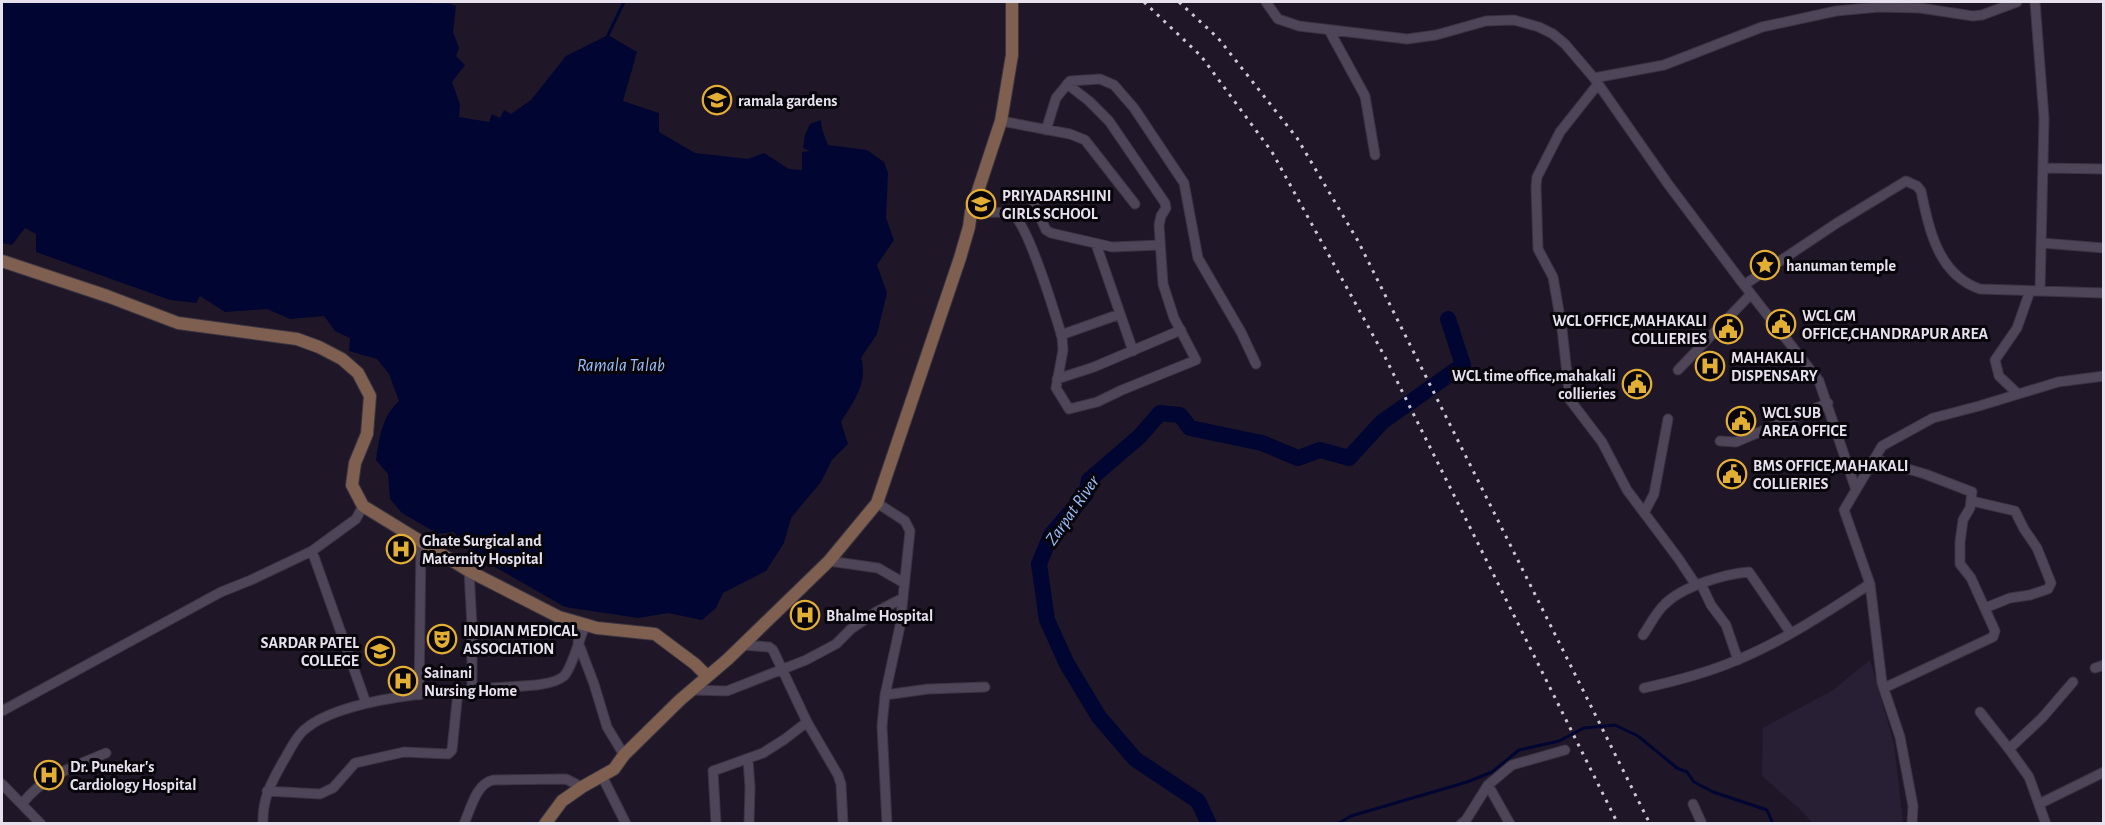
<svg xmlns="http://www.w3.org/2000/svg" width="2105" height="825" font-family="'Alegreya Sans',sans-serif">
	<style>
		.built { fill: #291f35 }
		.water { fill: #000631 }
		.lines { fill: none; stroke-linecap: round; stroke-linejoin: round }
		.stream { stroke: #000631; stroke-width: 3 }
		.river { stroke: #000631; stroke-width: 16 }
		.street-casing { stroke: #3a3441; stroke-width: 11 }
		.secondary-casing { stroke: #3a3441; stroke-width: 14 }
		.street { stroke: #4e4559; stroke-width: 9 }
		.secondary { stroke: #7f6050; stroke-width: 12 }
		.rail { stroke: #cdc8d5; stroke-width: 3; stroke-dasharray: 3 6; stroke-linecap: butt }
		.labels { text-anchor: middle; stroke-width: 6; stroke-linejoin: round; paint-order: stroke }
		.poi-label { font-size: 16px; font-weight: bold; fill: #e6e1ed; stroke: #08050b; text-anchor: start }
		.water-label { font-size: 18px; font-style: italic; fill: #9bc0fd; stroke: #08050b }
	</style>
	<rect width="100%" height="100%" fill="#1f1728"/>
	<path class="built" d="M1870,660L1894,744L1903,823H1812L1804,813L1762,776L1763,728L1833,690Z"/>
	<path class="water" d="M2,2H427C438,6 443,0 456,6L453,32L459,48L456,56L465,65L452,82L460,104L459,117L489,122L492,114L500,118L504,110L511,114L531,100L566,56L608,35L637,52L623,101L659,113V132L695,153L748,159L764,153L789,169L802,170V152L810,151L803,148L805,135L810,124L821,120L822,129L828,145L867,150L884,162L888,173L886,218L894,240L877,265L887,293L877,334L861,358C869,381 853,403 841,422L848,444L832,460L821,482L791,518L784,543L766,571L723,593L716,608L702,620L668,613L638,618L565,607L481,559L453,532L438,534L402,513L390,499L388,474L376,460C379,439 382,416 399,401L389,374L377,359L349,351L350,338L335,331L324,316L290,319L267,309L225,312L200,296L196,303L170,300L36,252V234L25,228L12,245L2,243Z"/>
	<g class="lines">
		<path class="stream" d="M608,35L624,2
			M1337,824L1351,816L1467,782L1492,772L1519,750L1559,741L1584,728L1615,725L1638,736L1677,768L1687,772L1694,782L1713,792L1767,810L1773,824"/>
		<path class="river" d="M1209,824L1198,801L1135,759L1099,717L1067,664L1047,620L1039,564L1051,535L1086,494L1089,480L1140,436L1160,413L1180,415L1190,428L1262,443L1298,458L1320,450L1349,458L1382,422L1463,365L1448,319"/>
		<g class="street-casing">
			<path id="street" d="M1266,2L1278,19L1299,26L1407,39L1436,35L1486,21L1514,20L1539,27L1553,34L1565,44L1594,78L1668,184L1744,285L1819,381L1856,490
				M2035,2L2044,118L2040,291
				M1329,30L1365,96L1375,155
				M1594,78L1664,65L1762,27L1836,11L1879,7L1920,8L1973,16L1982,15L2017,2
				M1598,84L1560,132L1537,177L1536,186L1538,249L1553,277L1562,329L1570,400L1602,442L1627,490L1678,558L1696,585
				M1001,121L1070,134L1085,140L1135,204
				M1046,130L1056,98L1070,81L1100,79L1114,85L1134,108L1184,183L1198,258L1241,332L1256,364
				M2044,168L2104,169
				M1030,195L1046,230L1051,233L1112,247L1160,245
				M971,212C981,212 1006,211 1013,215C1028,224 1056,317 1062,337L1063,350L1056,388L1069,409L1097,402L1122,390L1196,360L1174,318L1163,284L1159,225L1161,216L1166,208L1165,203L1109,121L1089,101L1067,84
				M2042,243L2104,248
				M1096,244L1133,351
				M1744,285L1837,223L1906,181L1917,186L1921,191C1929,229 1938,275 1980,289L2104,293
				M1061,335L1120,314
				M1678,370L1751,294
				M1057,379L1094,367L1181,330
				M2018,394L1999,376L1995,360L2017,328L2030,291
				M1720,441L1736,442L1828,403
				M1874,459L1925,474L1972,492L1970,508L1963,520L1960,542V564L1971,578L1995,631L1993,637L1884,688
				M1972,501L2015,511L2024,529L2037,548L2051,583L2048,589L2030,595L2010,598L1985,608
				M877,503L905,521L910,531L900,626L885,695L882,726L887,824
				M1644,513L1654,494L1668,419
				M312,551L366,703
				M829,561L878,568L904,583
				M469,571L472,626V689
				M1701,584L1711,605L1726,625L1738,660
				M1643,635C1650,625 1656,612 1665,604C1683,586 1725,574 1749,572L1790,632
				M578,642L594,684L607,727L624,755
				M742,645L769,647L773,650L807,722L838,775L841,784L843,824
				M2095,668L2104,665
				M1644,688C1676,681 1707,673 1737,660C1784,641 1828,611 1870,584
				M691,690L727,691L806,660L836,644L851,629L876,612L903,598
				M419,695L421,542
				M885,695L928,689L985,687
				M2,711L221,592L251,580L312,551L356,519L363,506
				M1980,712L2009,749
				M748,760L750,787L749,824
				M602,776L626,824
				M2,784L41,824
				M1488,785L1510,824
				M267,791L320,794L333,788L355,763L404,752L448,754L452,750L458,691
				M22,804C43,776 75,766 106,753
				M1693,804L1702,824
				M2039,804L2104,772
				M263,824C262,798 272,781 284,760C290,750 295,738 304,730C342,696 455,690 506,687C521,686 553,686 564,676C571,670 581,635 585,625
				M464,824C471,808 476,784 493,780L566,779L582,787
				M716,824L713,771L763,753L785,739L807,722
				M1461,824L1466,820L1488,785L1512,765L1565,750
				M1912,824L1913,806L1900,737L1882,683L1870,584L1844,510L1882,446L1933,418L1979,406L2058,382L2104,376
				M2046,824L2029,777L2009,749L2042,718L2073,682"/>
		</g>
		<g class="secondary-casing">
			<path id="secondary" d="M2,261L107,296L178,323L297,339L319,347L342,359L358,373L370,396L367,434L355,463L352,485L363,506L469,571L559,617L597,628L655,634L695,664L707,676
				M545,824L562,801L582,787L614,769L624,755L680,700L728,659L829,561L877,503L960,258L969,227L971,212L1001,121L1012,55V2"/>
		</g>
		<use href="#street" class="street"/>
		<use href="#secondary" class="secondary"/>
		<path class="rail" d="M1144,2L1201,56L1272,152L1385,357L1618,824
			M1179,2L1218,38L1297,138L1358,241L1650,824"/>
	</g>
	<defs>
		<g id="school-ring" transform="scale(1.5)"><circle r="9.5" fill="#08050b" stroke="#e2af34" stroke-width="1.5"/><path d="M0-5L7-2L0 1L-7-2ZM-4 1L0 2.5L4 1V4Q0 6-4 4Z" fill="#e2af34"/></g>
		<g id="sight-ring" transform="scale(1.5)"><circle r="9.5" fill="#08050b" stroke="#e2af34" stroke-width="1.5"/><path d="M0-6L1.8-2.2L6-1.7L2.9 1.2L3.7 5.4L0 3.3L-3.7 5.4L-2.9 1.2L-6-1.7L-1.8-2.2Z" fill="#e2af34"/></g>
		<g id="civic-ring" transform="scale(1.5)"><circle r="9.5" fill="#08050b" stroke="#e2af34" stroke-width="1.5"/><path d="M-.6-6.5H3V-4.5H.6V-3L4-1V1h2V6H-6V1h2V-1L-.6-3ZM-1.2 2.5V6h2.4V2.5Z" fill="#e2af34"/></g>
		<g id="hospital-ring" transform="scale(1.5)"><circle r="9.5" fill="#08050b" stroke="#e2af34" stroke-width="1.5"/><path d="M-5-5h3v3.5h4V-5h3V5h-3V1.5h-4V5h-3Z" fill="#e2af34"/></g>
		<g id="theatre-ring" transform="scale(1.5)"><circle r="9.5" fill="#08050b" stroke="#e2af34" stroke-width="1.5"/><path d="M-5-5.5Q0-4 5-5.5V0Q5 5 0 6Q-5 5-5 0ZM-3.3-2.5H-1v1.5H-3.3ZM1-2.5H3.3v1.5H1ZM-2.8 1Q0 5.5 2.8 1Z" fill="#e2af34"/></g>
	</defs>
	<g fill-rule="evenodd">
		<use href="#school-ring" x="717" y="100"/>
		<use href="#school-ring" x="981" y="204"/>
		<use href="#sight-ring" x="1765" y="265"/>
		<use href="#civic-ring" x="1781" y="324"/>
		<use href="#civic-ring" x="1728" y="329"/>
		<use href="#hospital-ring" x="1710" y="366"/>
		<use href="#civic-ring" x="1637" y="384"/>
		<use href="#civic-ring" x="1741" y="421"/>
		<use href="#civic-ring" x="1732" y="474"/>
		<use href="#hospital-ring" x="401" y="549"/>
		<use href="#hospital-ring" x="805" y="615"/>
		<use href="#theatre-ring" x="442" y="639"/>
		<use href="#school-ring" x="380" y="651"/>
		<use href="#hospital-ring" x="403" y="681"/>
		<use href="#hospital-ring" x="49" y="775"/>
	</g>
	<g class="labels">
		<g class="poi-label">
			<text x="738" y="106">ramala gardens</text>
			<text x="1002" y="201">PRIYADARSHINI<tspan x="1002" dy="18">GIRLS SCHOOL</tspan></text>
			<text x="1786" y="271">hanuman temple</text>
			<text x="1802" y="321">WCL GM<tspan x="1802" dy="18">OFFICE,CHANDRAPUR AREA</tspan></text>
			<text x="1707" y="326" text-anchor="end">WCL OFFICE,MAHAKALI<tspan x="1707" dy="18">COLLIERIES</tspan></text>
			<text x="1731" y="363">MAHAKALI<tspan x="1731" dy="18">DISPENSARY</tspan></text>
			<text x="1616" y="381" text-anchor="end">WCL time office,mahakali<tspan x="1616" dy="18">collieries</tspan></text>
			<text x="1762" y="418">WCL SUB<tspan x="1762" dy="18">AREA OFFICE</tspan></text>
			<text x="1753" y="471">BMS OFFICE,MAHAKALI<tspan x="1753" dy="18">COLLIERIES</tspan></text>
			<text x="422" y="546">Ghate Surgical and<tspan x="422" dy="18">Maternity Hospital</tspan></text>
			<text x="826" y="621">Bhalme Hospital</text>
			<text x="463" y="636">INDIAN MEDICAL<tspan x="463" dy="18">ASSOCIATION</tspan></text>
			<text x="359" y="648" text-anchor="end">SARDAR PATEL<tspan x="359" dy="18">COLLEGE</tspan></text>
			<text x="424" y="678">Sainani<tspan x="424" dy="18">Nursing Home</tspan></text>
			<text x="70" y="772">Dr. Punekar's<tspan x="70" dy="18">Cardiology Hospital</tspan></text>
		</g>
		<g class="water-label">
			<text x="621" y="371">Ramala Talab</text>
			<text transform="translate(1072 510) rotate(-55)" y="6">Zarpat River</text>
		</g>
	</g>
	<rect width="2105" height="825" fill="none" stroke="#e6e1ed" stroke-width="6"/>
</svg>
